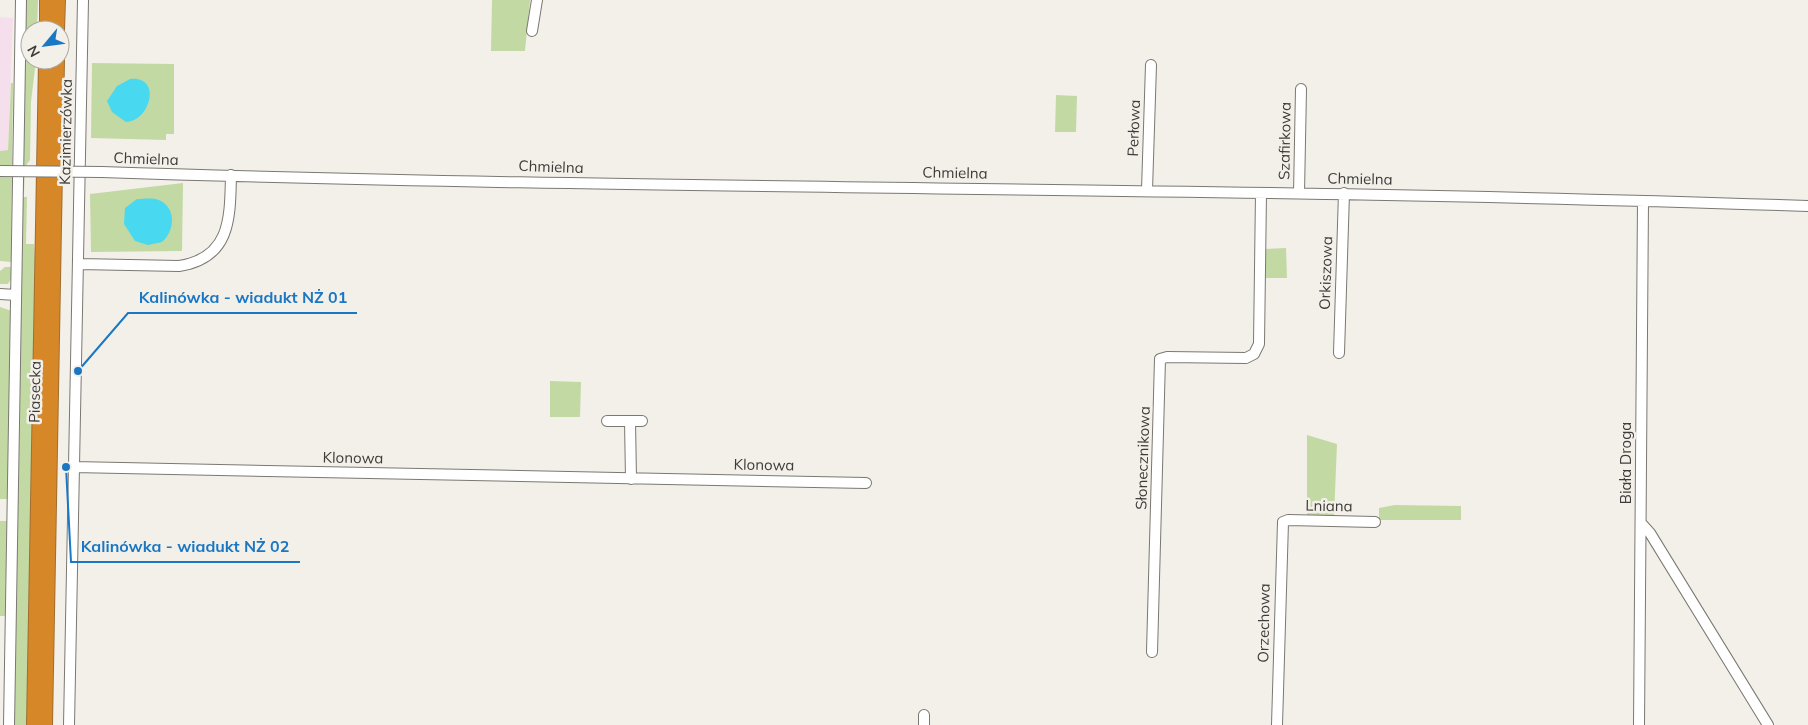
<svg xmlns="http://www.w3.org/2000/svg" width="1808" height="725" font-family="Mulish,sans-serif">
	<style>
		.commercial { fill: #f5dfec }
		.green { fill: #c3d9a4 }
		.water { fill: #48d8ef }
		.lines { fill: none; stroke-linecap: round; stroke-linejoin: round }
		.minor-casing { stroke: #7b7872; stroke-width: 12 }
		.highway-casing { stroke: #a16d2f; stroke-width: 16 }
		.minor { stroke: #fff; stroke-width: 10 }
		.highway { stroke: #d68829; stroke-width: 14 }
		.minor-bridge-casing { stroke: #7b7872; stroke-width: 12; stroke-linecap: butt }
		.minor-bridge { stroke: #fff; stroke-width: 10 }
		.labels { text-anchor: middle; stroke-width: 5; stroke-linejoin: round; paint-order: stroke }
		.street-label { font-size: 15px; fill: #3e3c3a; stroke: #f3f0e9 }
		.leader { fill: none; stroke: #1a77c4; stroke-width: 2 }
		.callout-dot { fill: #1a77c4; stroke: #f3f0e9; stroke-width: 2 }
		.callout-label { font-size: 16px; text-anchor: middle; font-weight: bold; fill: #1a77c4; stroke: #f3f0e9; stroke-width: 5; stroke-linejoin: round; paint-order: stroke }
	</style>
	<rect width="100%" height="100%" fill="#f3f0e9"/>
	<path class="commercial" d="M0,17L13,18L8,150L0,151Z"/>
	<path class="green" d="M25,0H38L37,30H30V60H36L31,102L30,160L25,167L24,193H20Z
		M492,0H530L525,51H491Z
		M92,63L174,64V134H166V140L91,138Z
		M11,83H13L12,167H0V151L8,150Z
		M1056,95L1077,96L1076,132H1055Z
		M0,176L12,177L11,262L0,261Z
		M183,183L182,251L91,252L90,194Z
		M20,197H27L26,244H34L35,263L27,725H13Z
		M1286,248L1287,278H1264V249Z
		M5,267H12L11,279L8,284H0V271Z
		M0,307L12,311L8,499H0Z
		M550,381L581,382L580,417H550Z
		M1307,435L1337,444L1334,517L1307,515Z
		M1395,505L1461,506V520H1379V508Z
		M0,521H7L5,616H0Z"/>
	<path class="water" d="M130,79C163,76 150,122 126,122L112,112L107,101L117,86Z
		M137,199C144,199 154,197 161,201C177,210 174,232 162,242L148,245L135,241L124,224L125,208Z"/>
	<g class="lines">
		<g class="minor-casing">
			<path id="minor" d="M532,31L537,0
				M102,172C670,191 1239,186 1808,206
				M1147,190L1151,65
				M1299,193L1301,89
				M79,264L179,266C231,258 230,218 231,175
				M0,294L16,295
				M1339,353L1344,193
				M607,421H642
				M630,421L631,479
				M73,467L866,483
				M1641,523L1650,533L1768,725
				M1152,652L1160,359L1167,357L1246,358L1254,354L1259,344L1261,193
				M9,725L21,0
				M69,725L83,0
				M924,725V715
				M1277,725L1283,522L1288,520L1375,522
				M1639,725L1643,201"/>
		</g>
		<g class="highway-casing">
			<path id="highway" d="M47,30V0
				M57,30L58,0
				M34,725L46,60
				M45,725L57,60"/>
		</g>
		<use href="#minor" class="minor"/>
		<use href="#highway" class="highway"/>
		<g class="minor-bridge-casing">
			<path id="minor-bridge" d="M0,171L102,172"/>
		</g>
		<use href="#minor-bridge" class="minor-bridge"/>
	</g>
	<g class="labels">
		<g class="street-label">
			<text transform="translate(1134 128) rotate(-88)" y="5">Perłowa</text>
			<text transform="translate(66 132) rotate(-89)" y="5">Kazimierzówka</text>
			<text transform="translate(1285 141) rotate(-89)" y="5">Szafirkowa</text>
			<text transform="translate(146 159) rotate(2)" y="5">Chmielna</text>
			<text transform="translate(551 167) rotate(2)" y="5">Chmielna</text>
			<text transform="translate(955 173) rotate(1)" y="5">Chmielna</text>
			<text transform="translate(1360 179) rotate(1)" y="5">Chmielna</text>
			<text transform="translate(1326 273) rotate(-88)" y="5">Orkiszowa</text>
			<text transform="translate(35 392) rotate(-89)" y="5">Piasecka</text>
			<text transform="translate(353 458) rotate(1)" y="5">Klonowa</text>
			<text transform="translate(1143 458) rotate(-88)" y="5">Słonecznikowa</text>
			<text transform="translate(1626 463) rotate(-90)" y="5">Biała Droga</text>
			<text transform="translate(764 465) rotate(1)" y="5">Klonowa</text>
			<text transform="translate(1329 506) rotate(1)" y="5">Lniana</text>
			<text transform="translate(1264 623) rotate(-89)" y="5">Orzechowa</text>
		</g>
	</g>
	<path class="leader" d="M78 371L128 313H357M66 467L71 562H300"/>
	<g class="callout-dot">
		<circle cx="78" cy="371" r="5"/>
		<circle cx="66" cy="467" r="5"/>
	</g>
	<g class="callout-label">
		<text x="243" y="303">Kalinówka - wiadukt NŻ 01</text>
		<text x="185" y="552">Kalinówka - wiadukt NŻ 02</text>
	</g>
	<g transform="translate(45 45) rotate(241)"><circle r="24" fill="#f3f0e9" stroke="#aba8a3"/>
	<path d="M0-4L9 19L0 12L-9 19Z" fill="#1a77c4"/>
	<text y="-8" font-size="14" font-weight="bold" text-anchor="middle" fill="#3e3c3a">N</text>
	</g>
</svg>
